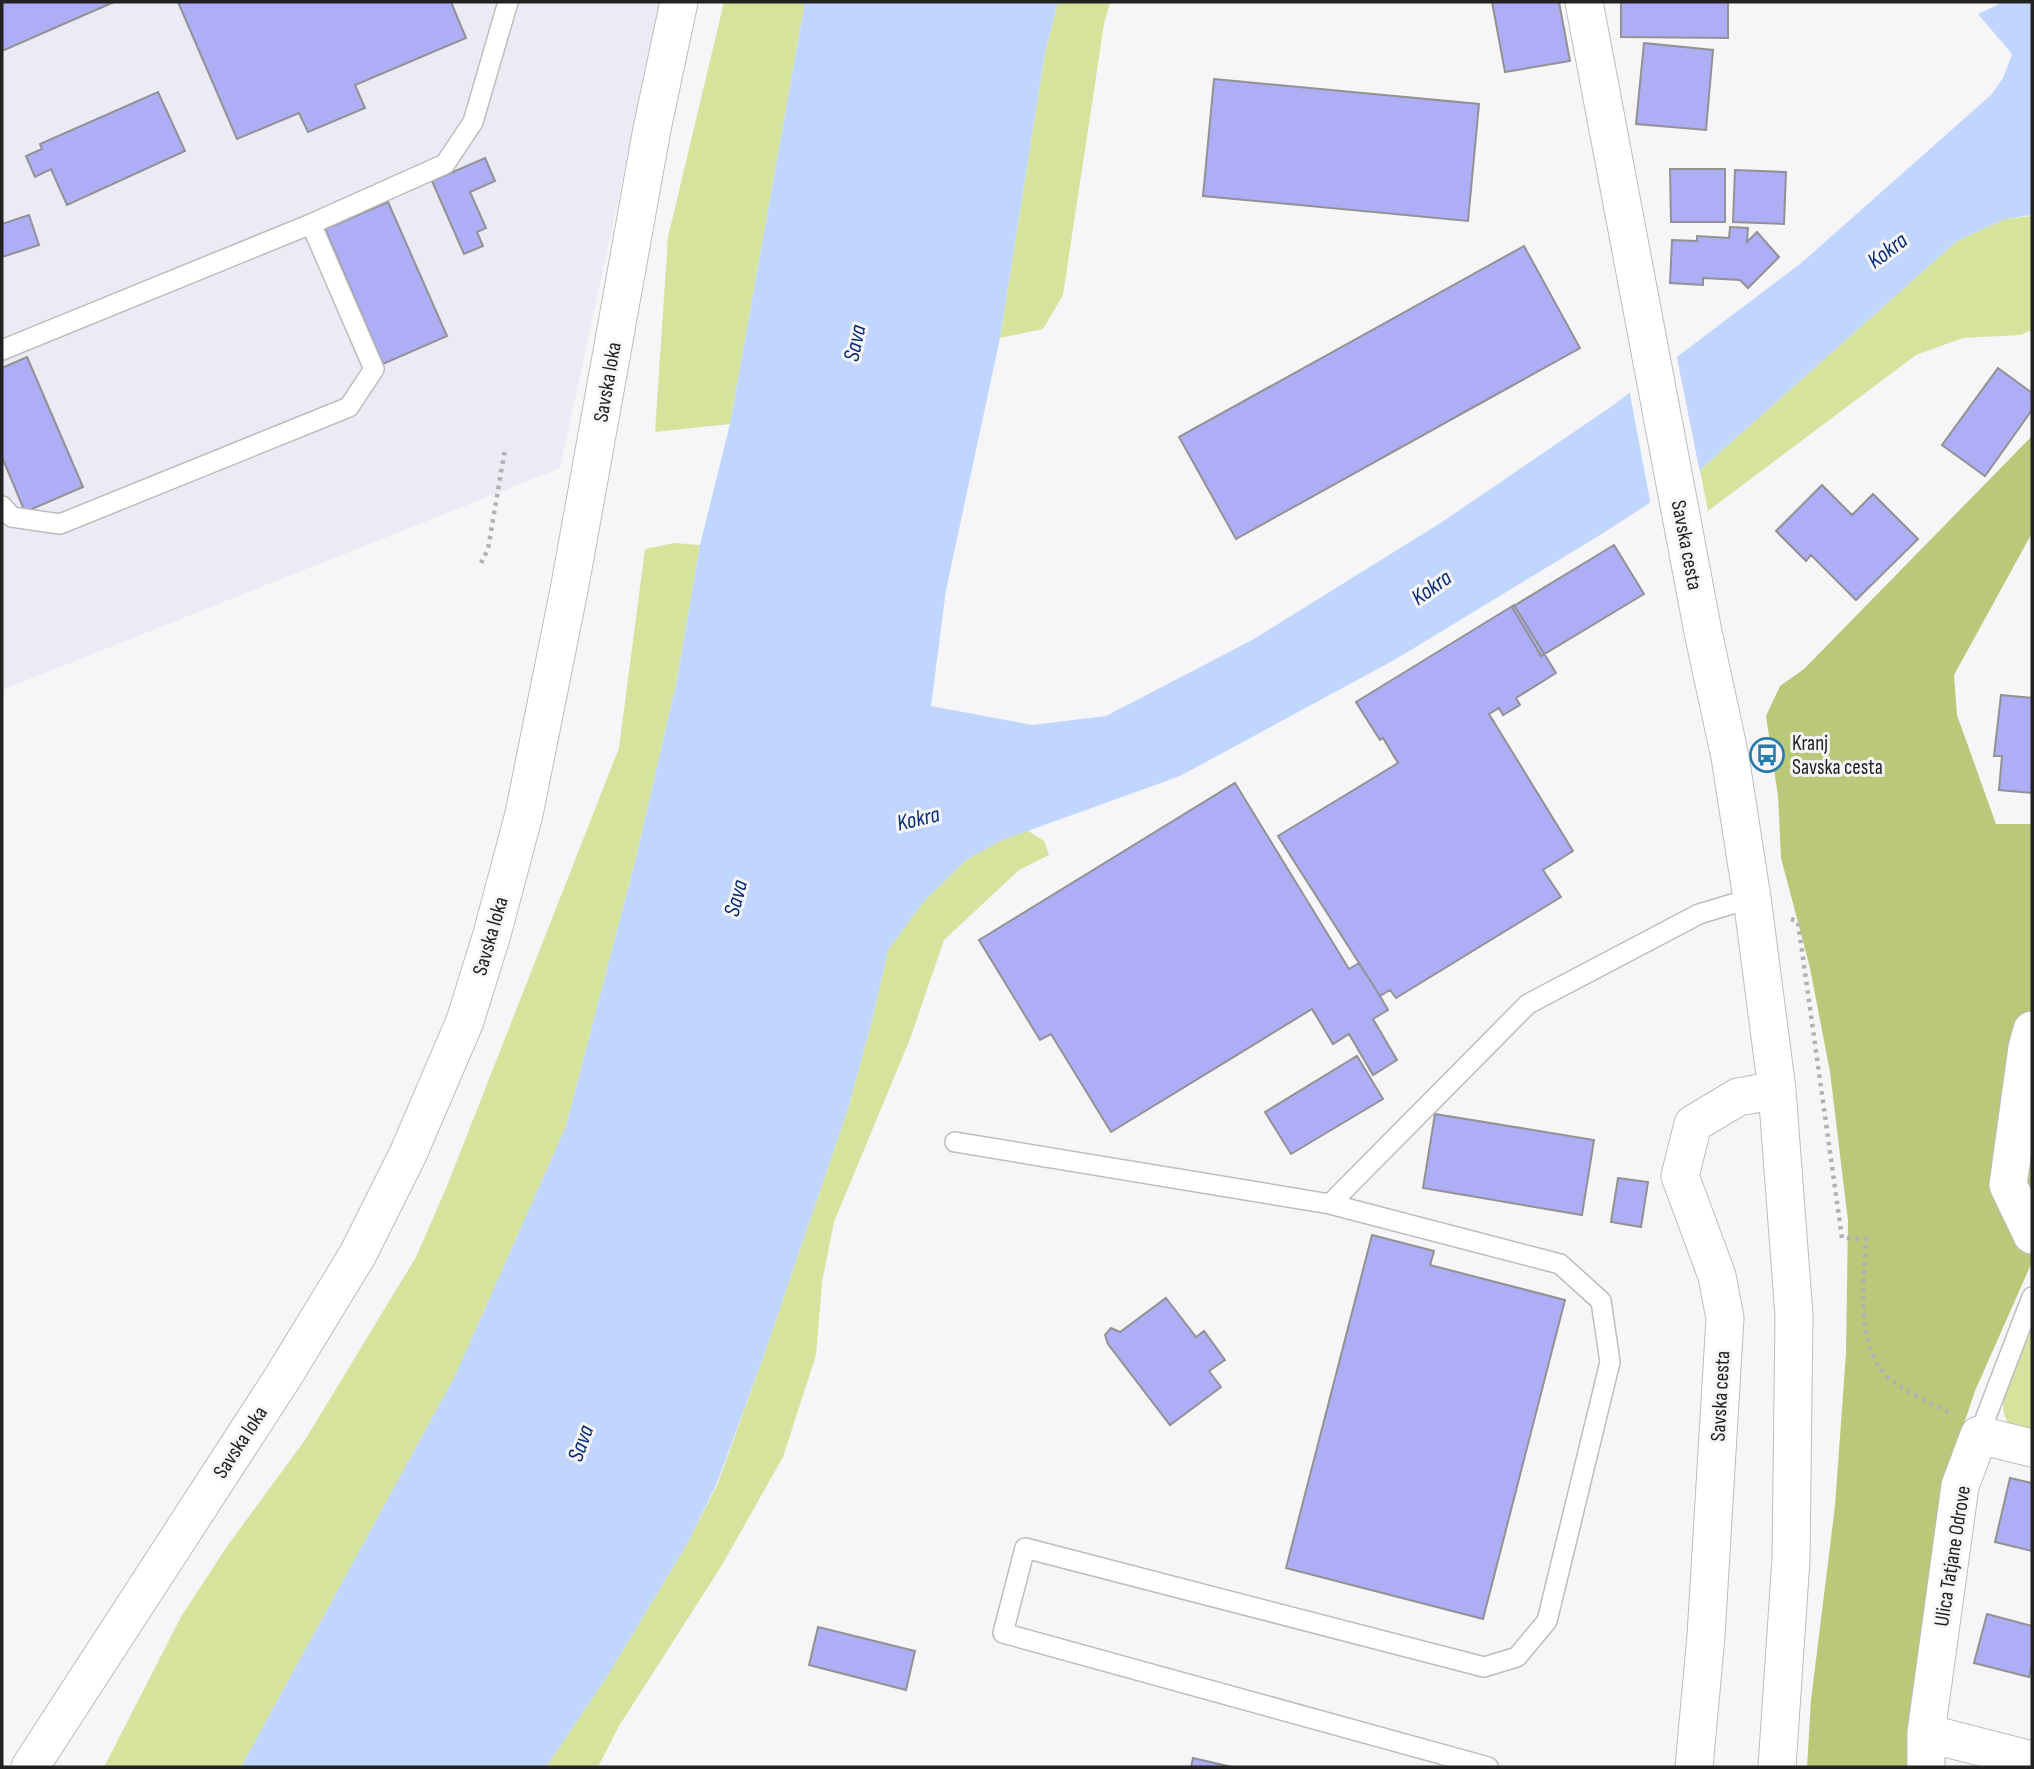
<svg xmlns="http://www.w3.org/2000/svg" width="2034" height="1769" font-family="'Sofia Sans Condensed',sans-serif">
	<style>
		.built { fill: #eaebf4 }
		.green { fill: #d5e39d }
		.forest { fill: #bac87a }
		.water { fill: #c0d6fe }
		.pier { fill: #f6f6f8 }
		.building { fill: #adaef6; stroke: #929294; stroke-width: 2 }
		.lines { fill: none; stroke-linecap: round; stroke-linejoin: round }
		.lane-casing { stroke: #bdbdbe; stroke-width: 22 }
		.street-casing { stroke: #bdbdbe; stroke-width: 39 }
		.path { stroke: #b1b1b2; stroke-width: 4.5; stroke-dasharray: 3.5 5; stroke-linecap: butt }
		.lane { stroke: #fff; stroke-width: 19 }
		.street { stroke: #fff; stroke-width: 37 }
		.labels { text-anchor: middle; stroke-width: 6; stroke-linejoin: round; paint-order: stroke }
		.street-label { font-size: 21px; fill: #222223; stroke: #f6f6f8 }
		.poi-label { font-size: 21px; fill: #222223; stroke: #f6f6f8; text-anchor: start }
		.water-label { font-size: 23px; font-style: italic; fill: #082d76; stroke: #f6f6f8 }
	</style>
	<rect width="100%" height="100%" fill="#f6f6f8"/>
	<path class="built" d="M2,2H661L560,468L2,690Z"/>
	<path class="green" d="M724,2H805L730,424L655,432L668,237Z
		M1058,2H1110L1104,24L1063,295L1043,329L1000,338L1045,53Z
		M2032,216V330L2020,335L1963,338L1916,355L1708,511L1700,470L1957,241L2005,219Z
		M674,543L700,545L677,680L636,858L566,1126L455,1376L241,1767H104L182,1615L228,1545L305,1440L416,1257L447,1186L619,748L645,549Z
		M1027,830L1044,841L1049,855L1019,870L944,940L910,1039L834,1222L822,1282L816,1355L783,1457L722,1565L619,1726L598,1767H546L608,1675L687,1544L718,1483L764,1355L848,1109L873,1017L888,949L925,900L966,860L1000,841Z
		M2032,1330V1437C2026,1434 2017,1432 2012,1427C1987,1405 2021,1352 2032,1330Z"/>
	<path class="forest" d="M2032,436V533L1954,675L1957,715L1996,824H2032V1262L1975,1391L1955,1450L1931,1565L1918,1658L1916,1767H1807L1811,1700L1835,1506L1846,1353L1848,1221L1830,1072L1810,968L1781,858L1778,796L1766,716L1780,686L1804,669Z"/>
	<path class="water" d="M805,2H1058L1045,53L1000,338L946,590L931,706L1032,725L1106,716L1254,639L1442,522L1612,406L1800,264L1991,95L2003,78L2012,54L1978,14L2003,2H2032V215L2005,219L1957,241L1700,470L1605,532L1396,659L1180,776L1000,841L966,860L925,900L888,950L873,1017L848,1109L764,1355L717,1483L687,1544L608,1675L546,1767H241L455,1376L566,1126L636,858L677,680L700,545L730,424Z"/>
	<path class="pier" d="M1676,353L1700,473L1651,506L1629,389Z"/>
	<path class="building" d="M2,2H114L2,51Z
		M178,2H451L466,38L355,85L365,108L308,132L299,113L237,139Z
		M1492,2H1559L1570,61L1505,72Z
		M1621,2H1728V38L1621,37Z
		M1644,43L1713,50L1706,130L1636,124Z
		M1214,79L1479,104L1468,221L1203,196Z
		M158,92L185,151L67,205L51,169L35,177L26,156L42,149L40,144Z
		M485,158L495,181L470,192L486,228L477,232L483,246L464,254L432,181Z
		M1670,169H1725V222H1671Z
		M1735,170L1786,172L1784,224L1733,222Z
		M388,202L447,336L383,364L325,229Z
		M29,215L39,245L2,257V224Z
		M1730,227L1748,228L1747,242L1757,232L1779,257L1748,288L1740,280L1703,278V285L1670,283L1672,240L1697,241V236L1729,238Z
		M1524,246L1580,348L1236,539L1179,437Z
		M27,357L83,487L25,512L2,457V368Z
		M1998,368L2032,393V410L1985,476L1942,445Z
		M1822,485L1852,515L1873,494L1918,539L1856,600L1811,555L1806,561L1776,531Z
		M1614,545L1644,594L1541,656L1512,607Z
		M1514,605L1556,673L1516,698L1520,705L1503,715L1499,708L1489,714L1573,851L1543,870L1561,897L1396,998L1390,990L1380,996L1278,836L1398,763L1383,738L1380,740L1356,702Z
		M2001,695L2032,698V793L1999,790L2002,756H1994Z
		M1235,783L1349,969L1359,963L1380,996L1388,1010L1373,1019L1397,1060L1373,1075L1349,1034L1333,1044L1312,1009L1111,1132L1051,1034L1040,1040L979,940Z
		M1357,1056L1383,1099L1291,1154L1265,1112Z
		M1435,1114L1594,1140L1582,1215L1423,1188Z
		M1618,1178L1648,1182L1641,1227L1611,1222Z
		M1372,1235L1434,1251L1430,1265L1565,1300L1483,1619L1286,1568Z
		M1166,1298L1196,1337L1204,1331L1225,1360L1209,1371L1221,1387L1170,1425L1108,1344L1105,1335L1111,1328L1120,1332Z
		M2010,1478L2032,1483V1551L1995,1542Z
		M1987,1614L2032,1626V1665L2029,1677L1974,1663Z
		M818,1627L915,1651L906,1690L809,1665Z
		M1193,1758L1232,1767H1191Z"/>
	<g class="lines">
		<g class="lane-casing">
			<path id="lane" d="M2,350L311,224L445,164L473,122L508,2
				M2,506L12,517L60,524L349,407L374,369L311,224
				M955,1142L1330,1204
				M1979,1435L2032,1297
				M1488,1767L1003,1633L1025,1548L1484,1667L1517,1657L1547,1621L1610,1362L1601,1301L1560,1264L1330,1204L1528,1004L1699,914L1752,898"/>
		</g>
		<g class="street-casing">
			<path id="street" d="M1584,2L1703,632L1730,757L1752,898L1777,1090L1794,1315L1791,1559L1777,1767
				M2032,1030L2027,1048L2008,1185L2032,1235
				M2032,1448L1979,1435L1960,1486L1926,1733L2032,1760
				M30,1767L283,1377L358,1254L408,1154L465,1021L492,934L524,814L570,585L652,129L679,2
				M1694,1767L1706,1636L1725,1318L1717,1276L1680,1176L1693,1124L1738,1097L1777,1090
				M1926,1767V1733"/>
		</g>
		<path class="path" d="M481,563L488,549L505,449
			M1791,919L1798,922L1842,1238L1866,1239C1864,1280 1854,1349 1890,1379C1907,1393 1932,1403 1952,1414"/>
		<use href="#lane" class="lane"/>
		<use href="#street" class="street"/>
	</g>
	<defs>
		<g id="bus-ring" transform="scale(1.75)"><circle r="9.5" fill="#f6f6f8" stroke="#297bac" stroke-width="1.5"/><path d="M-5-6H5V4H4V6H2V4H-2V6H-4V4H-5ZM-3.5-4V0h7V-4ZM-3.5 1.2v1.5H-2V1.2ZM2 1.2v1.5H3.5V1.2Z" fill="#297bac"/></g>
	</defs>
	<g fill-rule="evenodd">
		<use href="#bus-ring" x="1767" y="755"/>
	</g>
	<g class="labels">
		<g class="street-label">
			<text transform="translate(607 382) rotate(-80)" y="7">Savska loka</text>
			<text transform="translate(1687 545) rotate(79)" y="7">Savska cesta</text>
			<text transform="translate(490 936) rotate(-74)" y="7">Savska loka</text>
			<text transform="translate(1720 1396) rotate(-87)" y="7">Savska cesta</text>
			<text transform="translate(240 1442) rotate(-57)" y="7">Savska loka</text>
			<text transform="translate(1952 1556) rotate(-81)" y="7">Ulica Tatjane Odrove</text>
		</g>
		<g class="poi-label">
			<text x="1792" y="750">Kranj<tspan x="1792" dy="24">Savska cesta</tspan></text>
		</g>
		<g class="water-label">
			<text transform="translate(1887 250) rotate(-37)" y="8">Kokra</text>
			<text transform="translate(854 343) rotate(-78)" y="8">Sava</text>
			<text transform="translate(1431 587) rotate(-35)" y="8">Kokra</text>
			<text transform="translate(918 818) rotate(-13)" y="8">Kokra</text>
			<text transform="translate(735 898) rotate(-75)" y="8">Sava</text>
			<text transform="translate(580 1443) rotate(-70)" y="8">Sava</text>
		</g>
	</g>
	<rect width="2034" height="1769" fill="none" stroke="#222223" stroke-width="7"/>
</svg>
